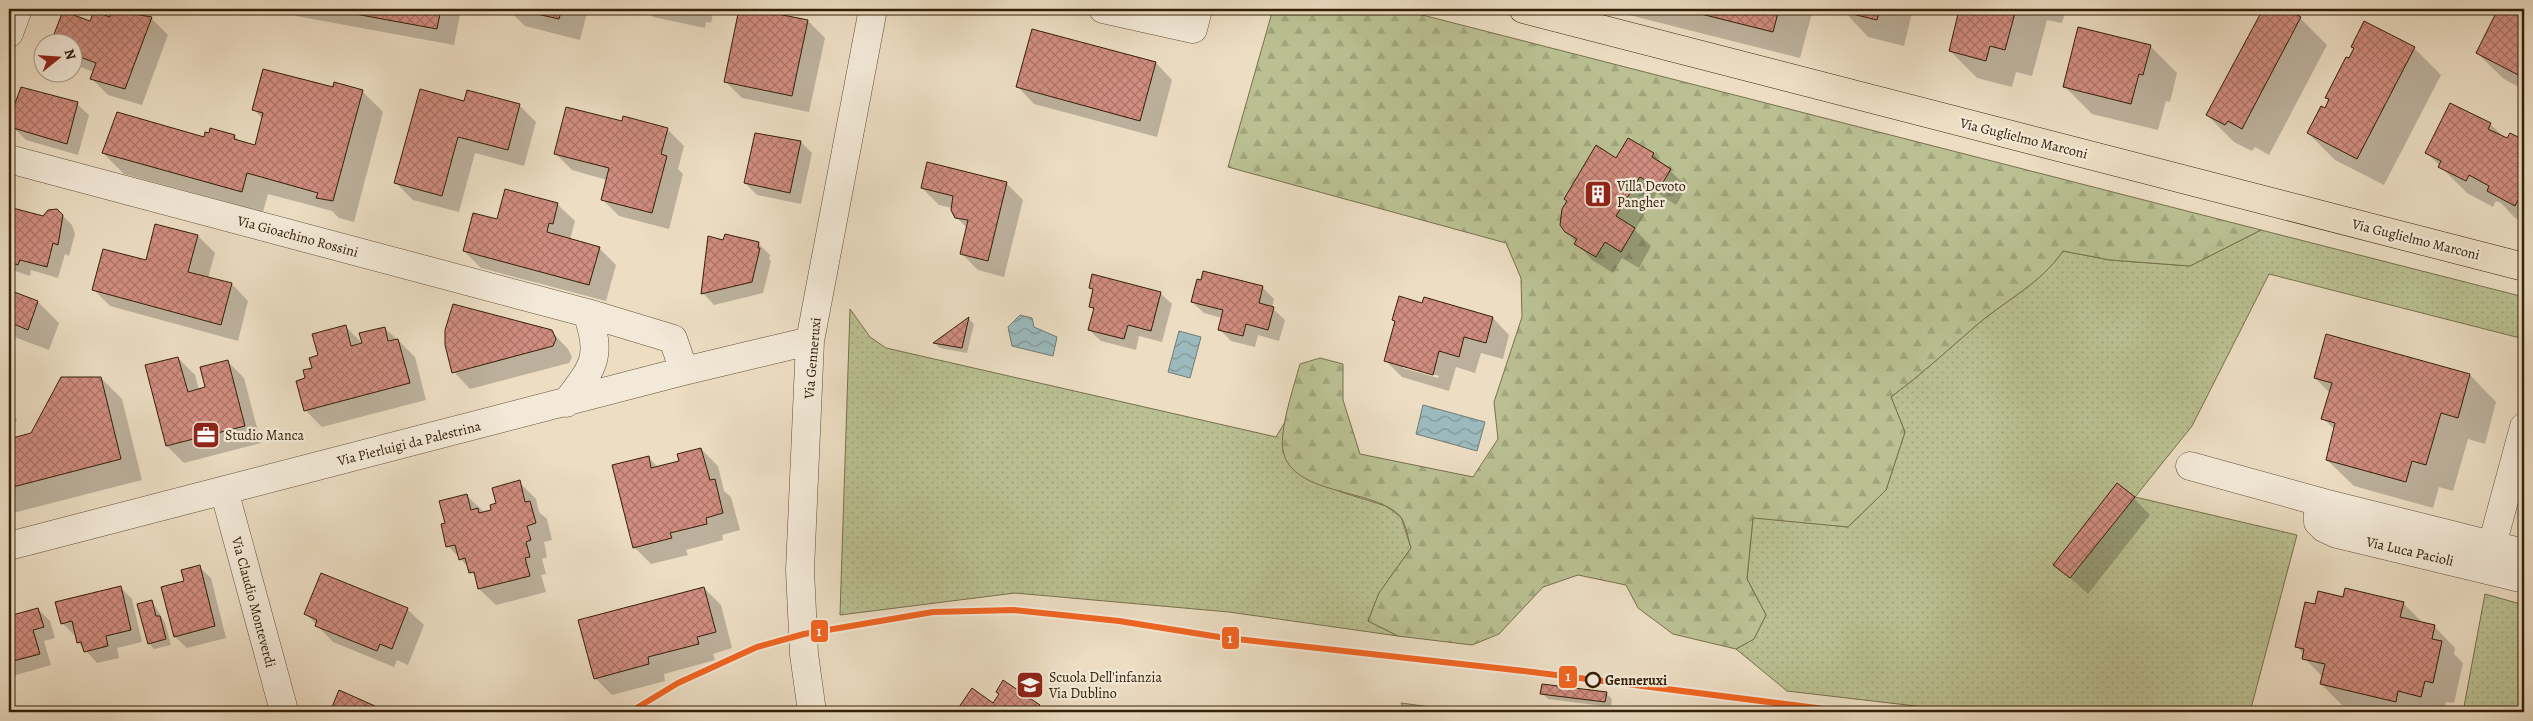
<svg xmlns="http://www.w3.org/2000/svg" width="2533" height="721" font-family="Alegreya,serif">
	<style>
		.grass { fill: url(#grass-dots); stroke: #77704c }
		.forest { fill: url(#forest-firs); stroke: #77704c }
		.park { fill: url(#park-tufts); stroke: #77704c }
		.water { fill: url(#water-waves); stroke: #727c74 }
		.shadow { fill: #0003; fill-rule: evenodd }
		.building { fill: url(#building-cross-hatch); stroke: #342007 }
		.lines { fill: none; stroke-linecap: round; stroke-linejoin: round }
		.minor-casing { stroke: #624f36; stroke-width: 29 }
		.major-casing { stroke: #342007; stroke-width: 29 }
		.minor { stroke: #f3e9d8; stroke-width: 28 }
		.major { stroke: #ecddc3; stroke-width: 28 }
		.rail-1-casing { stroke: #f3e9d8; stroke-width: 10 }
		.rail-1 { stroke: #f26522; stroke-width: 6 }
		.stop-dot { fill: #f3e9d8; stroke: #342007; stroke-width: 2.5 }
		.labels { text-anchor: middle; stroke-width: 4.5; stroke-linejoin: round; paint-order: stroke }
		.street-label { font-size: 14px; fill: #342007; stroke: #f3e9d8 }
		.poi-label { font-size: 14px; fill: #342007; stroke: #f3e9d8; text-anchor: start }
		.stop-label { font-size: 14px; font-weight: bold; fill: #342007; stroke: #f3e9d8; text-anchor: start }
		.line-badge { stroke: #f3e9d8; stroke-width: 2 }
		.badge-label { font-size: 14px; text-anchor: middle; font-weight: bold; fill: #fff }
	</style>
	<defs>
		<pattern id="grass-dots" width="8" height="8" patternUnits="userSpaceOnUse" patternTransform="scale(1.25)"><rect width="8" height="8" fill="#bac092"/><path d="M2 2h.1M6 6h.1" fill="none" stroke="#a0a57c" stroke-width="1.8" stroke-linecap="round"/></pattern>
		<pattern id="forest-firs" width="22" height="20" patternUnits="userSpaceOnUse" patternTransform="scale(1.25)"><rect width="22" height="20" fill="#bac092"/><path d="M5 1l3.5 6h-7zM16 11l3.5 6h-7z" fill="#a0a57c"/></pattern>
		<pattern id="park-tufts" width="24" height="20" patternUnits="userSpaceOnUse" patternTransform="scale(1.25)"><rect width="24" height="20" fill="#bac092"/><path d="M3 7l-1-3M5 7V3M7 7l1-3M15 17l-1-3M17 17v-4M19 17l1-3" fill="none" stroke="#a0a57c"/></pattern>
		<pattern id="water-waves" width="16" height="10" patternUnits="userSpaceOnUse" patternTransform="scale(1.25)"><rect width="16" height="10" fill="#9cbabd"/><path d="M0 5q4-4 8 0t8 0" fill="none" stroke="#809798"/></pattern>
		<pattern id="building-cross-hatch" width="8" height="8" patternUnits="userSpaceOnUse" patternTransform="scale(1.25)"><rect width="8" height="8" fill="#d18d80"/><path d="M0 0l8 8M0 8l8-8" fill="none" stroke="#aa7367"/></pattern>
	</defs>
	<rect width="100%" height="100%" fill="#ecddc3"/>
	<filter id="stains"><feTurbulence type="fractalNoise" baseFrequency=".004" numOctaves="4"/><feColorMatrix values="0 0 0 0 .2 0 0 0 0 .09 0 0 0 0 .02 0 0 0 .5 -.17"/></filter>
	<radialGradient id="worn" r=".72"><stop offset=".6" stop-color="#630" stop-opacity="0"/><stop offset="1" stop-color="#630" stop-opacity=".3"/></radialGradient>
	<path class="grass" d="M2261,230L2524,297V339L2269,274L2192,426L2135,497L2297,535L2250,712H1967L1787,691L1736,649L1754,639L1766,615L1747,579L1753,517L1848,527L1886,490L1905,432L1891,397C1922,374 1950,348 1979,323C2008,299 2041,283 2063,251L2110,260L2190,266Z
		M850,309L870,337L886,348L1276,437L1285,422L1283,452L1341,492L1386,506L1401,517L1411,548L1379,593L1368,621L1398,636L1229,612L1015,593L840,615Z
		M2485,594L2517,603L2524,614V712H2463Z"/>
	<path class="forest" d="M1273,9H1399L2261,230L2190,266L2110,260L2063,251C2041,283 2008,299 1979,323C1950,348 1922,374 1891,397L1905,432L1886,490L1848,527L1753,518L1747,579L1766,615L1754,639L1736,649L1673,634L1638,608L1626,585L1578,575L1543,587L1499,634L1472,645L1398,636L1368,621L1379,593L1411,548C1408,539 1406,523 1400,516C1374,488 1292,496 1283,451C1279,430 1294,386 1300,364L1320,358L1343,364V400L1360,454L1473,477L1498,439L1494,402L1522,317L1521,278L1506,243L1228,167Z"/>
	<path class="park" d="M1401,703L1467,712H1406Z"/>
	<path class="water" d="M1020,315L1032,318L1034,327L1057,337L1053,356L1012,346L1008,327Z
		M1179,331L1201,337L1190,378L1168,372Z
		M1423,405L1485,422L1477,451L1416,434Z"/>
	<path class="shadow" d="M253,9H270V12Z
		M289,9H461L454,45L296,16Z
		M507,9H588L580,40L525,26Z
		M645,9H714L711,23L706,22L705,28L653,17Z
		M740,9L808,21L825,38L809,112L742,98L725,81Z
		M1605,9H1807L1812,13L1800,58Z
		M1842,9H1913L1904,46L1868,37Z
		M1956,9H2066L2062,23L2047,20L2032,76L2016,72L2012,87L1977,78L1950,51L1960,12Z
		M2264,9H2273L2284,15L2300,18L2327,45L2269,155L2255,147L2252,151L2234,142L2207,115Z
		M2499,9H2510L2524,16V90L2504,79L2477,53Z
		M64,12L90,22L111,19L151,18L168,35L142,105L108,95L91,78L94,72L72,64V42H53Z
		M2150,46L2177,73L2170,102L2166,101L2158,130L2092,114L2065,87Z
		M2414,48L2441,75L2384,185L2335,160L2308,133L2325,109L2330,100L2327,97L2350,60Z
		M1156,63L1172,80L1157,137L1034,104L1018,87Z
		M333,88L362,91L383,112L354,222L339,218L332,211L268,194L263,212L124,174L103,153L234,136L241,142L256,146L263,119L254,110Z
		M465,102L519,105L536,122L524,166L475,153L459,212L413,200L396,183Z
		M77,104L89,115L78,155L26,140L10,124Z
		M2451,104L2490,124L2505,138L2507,140L2510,134L2524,141V222L2515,218L2501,203L2496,201L2493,207L2467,193L2427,153Z
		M623,123L667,129L684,146L678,169L683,174L669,229L619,216L602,199L607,180L572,170L555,153Z
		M801,142L812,153L801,204L757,195L745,183Z
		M1653,154L1687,187L1676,205L1657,193L1635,230L1651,246L1639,268L1622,258L1613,273L1592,260L1566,231L1616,159Z
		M1006,183L1023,200L1004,277L978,270L961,253L967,228L956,217L952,208L939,205L922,188Z
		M506,190L558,205L575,221L570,240L599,248L616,265L606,301L481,268L464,251L498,220Z
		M9,209L44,218L60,213L72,225L75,234L69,256L65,254L58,278L31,270L30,276L9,269Z
		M156,225L198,236L215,253L208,278L232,284L248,301L238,341L110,306L93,289L147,262Z
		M758,243L770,255L769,259L771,261L763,293L714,305L703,293Z
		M1090,287L1160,293L1172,304L1162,342L1139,336L1136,350L1101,341L1089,330L1094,311L1090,306L1094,291Z
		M1262,287L1274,299L1272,308L1285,320L1279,341L1258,335L1255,347L1231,341L1219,329L1222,318L1204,313L1192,302Z
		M9,291L38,302L59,323L49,350L9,335Z
		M1423,304L1493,318L1509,335L1503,359L1481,353L1475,373L1456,367L1449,391L1402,377L1385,360L1396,323L1393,320ZM1403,365L1439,376L1438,378L1403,368Z
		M969,319L974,324L967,353L940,348L935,343Z
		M345,326L364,345L384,328L398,340L415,357L426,400L322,427L305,410L307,379L320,356Z
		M551,331L568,349L572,357L569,363L470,389L454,372Z
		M178,358L195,375L199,390L207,388L227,361L244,378L261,443L184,463L167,446L147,366Z
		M2470,375L2496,402L2485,444L2468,439L2453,491L2439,487L2433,508L2354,486L2327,460L2335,430L2323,418L2330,393L2315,378Z
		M101,378L122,399L142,480L9,514V411L17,419L9,440L32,434Z
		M701,449L718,466L724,491L731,497L740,530L722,535L723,540L686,550L688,555L651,564L634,547L648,457L659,468L680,462Z
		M519,482L536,499L539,512L547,519L552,540L544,542L547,557L542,559L546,574L541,575L546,592L496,605L479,589L477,579L469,568L448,546L447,524L467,496L484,512L492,511Z
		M2134,498L2150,515L2088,594L2055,564Z
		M199,567L211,578L226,638L187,648L175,637L186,582Z
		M120,587L132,599L142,642L117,648L119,658L97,663L78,642L76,634L74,635L62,623Z
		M704,588L721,605L732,648L713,654L715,660L664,674L665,681L612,695L595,678Z
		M2343,598L2403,603L2424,624L2434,626L2455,648L2454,654L2463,663L2454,703L2446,702L2443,712H2373L2342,705L2321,684L2323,677L2304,658V655L2296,646L2316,606Z
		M152,601L165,623L171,645L154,649L149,643Z
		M38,609L50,621L55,638L44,641L51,665L9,677V618Z
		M407,609L424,625L408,665L397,660L394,667L333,642L306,614Z
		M340,692L374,707L379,712H331Z
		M1542,693H1606L1612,699L1611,707L1548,699Z
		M994,704L1039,706L1045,712H966L961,707Z"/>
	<path class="building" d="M328,9H441L437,29Z
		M515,9H562L559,19Z
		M672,9H689L688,12Z
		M739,9H753L808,20L792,96L724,82Z
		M1681,9H1755L1765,11V9H1779L1773,32Z
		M1841,9H1880L1877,20L1840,11Z
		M1954,9H2016L2005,50L1990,46L1986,61L1949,51L1959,10Z
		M2263,9H2276L2283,13L2286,9L2301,17L2242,129L2228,121L2225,125L2206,115Z
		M2498,9H2513L2524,14V78L2476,53Z
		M111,10L152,17L125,89L90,79L96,63L72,54V42H51L63,11L90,21L94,11L110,17Z
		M2364,21L2415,47L2357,159L2307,133L2321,106L2325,108L2329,99L2325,98L2346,57L2349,58L2354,48L2351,47Z
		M2078,27L2151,45L2143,75L2139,74L2131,104L2063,87Z
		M1032,29L1156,62L1140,121L1016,87Z
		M263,69L333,87L334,82L363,90L333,201L316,198L318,193L247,173L242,192L102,153L117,112L204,137L205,132L209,133L210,128L235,135L234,139L255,145L263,113L252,110Z
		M21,87L78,102L67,144L10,127L9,120Z
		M420,89L464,101L467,90L520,104L508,150L458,137L442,196L394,183Z
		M2450,103L2491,123L2488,129L2507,138L2510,133L2524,140V203L2518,200L2515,206L2487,191L2489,186L2469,175L2466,181L2438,167L2441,161L2425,153Z
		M566,107L622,121L623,116L668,128L661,154L667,156L652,213L601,200L609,168L554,154Z
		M755,133L801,141L790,193L744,183Z
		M1628,138L1654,153L1652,157L1671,169L1659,189L1640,177L1616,216L1635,228L1621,252L1605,242L1596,257L1574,244L1577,239L1565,232L1560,225L1562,209L1567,201L1564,199L1596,145L1616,158Z
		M927,162L1007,182L988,261L960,254L968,220L955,218L951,210L953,196L921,188Z
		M505,189L558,203L553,224L549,223L547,232L600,247L589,285L463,251L473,213L497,219Z
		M9,207L43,216L48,210L57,209L63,215L58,245L53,243L47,267L20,260L18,265L9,262Z
		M155,224L198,235L188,272L232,283L221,325L92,290L103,249L146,260Z
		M725,234L759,242L758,248H760L752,282L701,294L708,236L723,240Z
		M1203,271L1263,286L1259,303L1274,307L1268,330L1246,324L1243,336L1218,330L1223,310L1191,302L1197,279L1201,280Z
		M1092,274L1161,292L1151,331L1128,325L1124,339L1088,330L1094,308L1089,307L1093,289L1089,288Z
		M9,290L38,301L28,330L9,322Z
		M1399,296L1422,303L1424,297L1493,317L1486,343L1464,337L1459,357L1439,351L1433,375L1384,361L1395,321L1392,320Z
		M453,304L552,330L556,339L553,346L452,373L445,345V330Z
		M969,317L962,348L933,343Z
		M346,325L351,346L362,343L359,333L385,327L388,341L398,339L410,383L304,411L296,381L305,378L303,370L312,368L309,358L318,355L312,334Z
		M2326,334L2470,374L2458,418L2441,413L2426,465L2412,461L2406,482L2326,460L2335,423L2321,419L2332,383L2314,378Z
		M178,357L188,392L205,387L200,367L228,360L245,426L166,446L145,365Z
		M61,377H101L121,459L9,488V439L31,433Z
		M701,448L710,480L715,479L723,513L706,518L707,524L670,533L672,538L633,548L612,465L649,456L651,468L679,461L677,454Z
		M520,480L525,502L530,501L536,523L527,526L531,540L526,542L530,557L525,558L530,576L478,589L474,572L469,573L465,558L459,560L455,545L446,547L441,524L445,523L439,501L467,494L471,510L478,508L479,513L491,510L490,505L496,503L492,488Z
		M2117,483L2135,497L2070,578L2053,565Z
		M200,565L215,626L174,637L161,587L184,581L181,570Z
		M321,573L408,608L392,649L380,644L377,651L315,626L317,620L304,614Z
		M121,586L131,630L106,636L108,646L84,652L81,642L77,643L72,621L61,624L55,602Z
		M704,587L716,632L697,637L699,644L648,657L649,664L594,679L578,620Z
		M2345,588L2404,602L2400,617L2435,625L2432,639L2442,641L2433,683L2425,681L2421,697L2398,691L2396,702L2320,684L2325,664L2302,659L2304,649L2295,647L2305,602L2315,604L2318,591L2343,597Z
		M152,600L156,616H160L166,639L148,644L137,604Z
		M38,608L44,627L33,630L40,654L9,662V616Z
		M1003,680L1040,705L1035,712H967L959,707L972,688L993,703L999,694L996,692Z
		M1542,684L1607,692L1605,702L1540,694Z
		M339,690L375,706L372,712H330Z
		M1125,706L1134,712H1121Z"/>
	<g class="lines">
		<g class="minor-casing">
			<path id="minor" d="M1103,9L1193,29L1198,9
				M9,33L18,9
				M9,159L587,313L673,339L684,371
				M566,403C593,367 603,358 587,313
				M2190,466L2324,503
				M224,490L283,707L280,712
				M2492,545L2524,427
				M9,546L684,371L810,341
				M2524,553L2324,503L2318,513V522L2324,528L2337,534L2524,579
				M812,712L804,654L800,570L810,341L873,9"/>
		</g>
		<g class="major-casing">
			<path id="major" d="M1523,9L2524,267"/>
		</g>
		<use href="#minor" class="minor"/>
		<use href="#major" class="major"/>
		<g class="rail-1-casing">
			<path id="rail-1" d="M630,712L678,683L757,647L804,634L933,612L1014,610L1119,621L1219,637L1524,671L1848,712"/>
		</g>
		<use href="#rail-1" class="rail-1"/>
	</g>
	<defs>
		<g id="building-square" transform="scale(1.4375)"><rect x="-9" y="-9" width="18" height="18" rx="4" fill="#8f2418" stroke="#f3e9d8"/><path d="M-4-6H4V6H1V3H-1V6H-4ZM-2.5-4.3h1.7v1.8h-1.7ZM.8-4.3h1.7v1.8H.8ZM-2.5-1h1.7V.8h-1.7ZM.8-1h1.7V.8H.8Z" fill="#fff"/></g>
		<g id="office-square" transform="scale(1.4375)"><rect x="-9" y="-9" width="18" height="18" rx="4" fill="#8f2418" stroke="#f3e9d8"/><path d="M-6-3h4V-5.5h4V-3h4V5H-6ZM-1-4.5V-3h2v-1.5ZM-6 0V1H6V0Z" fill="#fff"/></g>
		<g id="school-square" transform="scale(1.4375)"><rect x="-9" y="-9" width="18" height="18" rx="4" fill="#8f2418" stroke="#f3e9d8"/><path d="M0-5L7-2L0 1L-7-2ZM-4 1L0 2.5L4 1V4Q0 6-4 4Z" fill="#fff"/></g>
	</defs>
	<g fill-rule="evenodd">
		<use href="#building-square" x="1598" y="194"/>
		<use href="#office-square" x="206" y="435"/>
		<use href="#school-square" x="1030" y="685"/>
	</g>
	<circle class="stop-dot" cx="1593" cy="680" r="7"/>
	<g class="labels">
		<g class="street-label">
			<text transform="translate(2024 138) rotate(14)" y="5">Via Guglielmo Marconi</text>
			<text transform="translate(298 236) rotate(15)" y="5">Via Gioachino Rossini</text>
			<text transform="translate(2416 239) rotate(14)" y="5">Via Guglielmo Marconi</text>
			<text transform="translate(812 358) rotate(-85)" y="5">Via Genneruxi</text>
			<text transform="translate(409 443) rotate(-14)" y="5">Via Pierluigi da Palestrina</text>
			<text transform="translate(2410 551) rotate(13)" y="5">Via Luca Pacioli</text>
			<text transform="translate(254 602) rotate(75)" y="5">Via Claudio Monteverdi</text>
		</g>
		<g class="poi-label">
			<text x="1617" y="191">Villa Devoto<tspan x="1617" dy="16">Pangher</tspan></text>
			<text x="225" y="440">Studio Manca</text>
			<text x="1049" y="682">Scuola Dell'infanzia<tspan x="1049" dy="16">Via Dublino</tspan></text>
		</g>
		<g class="stop-label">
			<text x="1605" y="685">Genneruxi</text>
		</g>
	</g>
	<g class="line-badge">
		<rect x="810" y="619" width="19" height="24" rx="5" fill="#f26522"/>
		<rect x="1221" y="626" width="19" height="24" rx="5" fill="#f26522"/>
		<rect x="1558" y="665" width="20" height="24" rx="5" fill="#f26522"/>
	</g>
	<g class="badge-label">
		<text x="819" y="636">1</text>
		<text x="1230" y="643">1</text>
		<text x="1568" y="681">1</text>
	</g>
	<rect width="2533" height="721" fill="none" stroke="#ecddc3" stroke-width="30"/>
	<rect x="10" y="10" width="2513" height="701" fill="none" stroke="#342007" stroke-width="2.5"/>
	<rect x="15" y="15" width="2503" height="691" fill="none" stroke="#342007"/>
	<g transform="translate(58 58) rotate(73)"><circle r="24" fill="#f3e9d8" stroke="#a79984"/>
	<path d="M0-4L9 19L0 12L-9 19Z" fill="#8f2418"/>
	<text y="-8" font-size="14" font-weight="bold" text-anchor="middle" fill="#342007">N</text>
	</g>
	<rect width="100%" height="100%" filter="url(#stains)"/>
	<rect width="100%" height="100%" fill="url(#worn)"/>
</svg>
